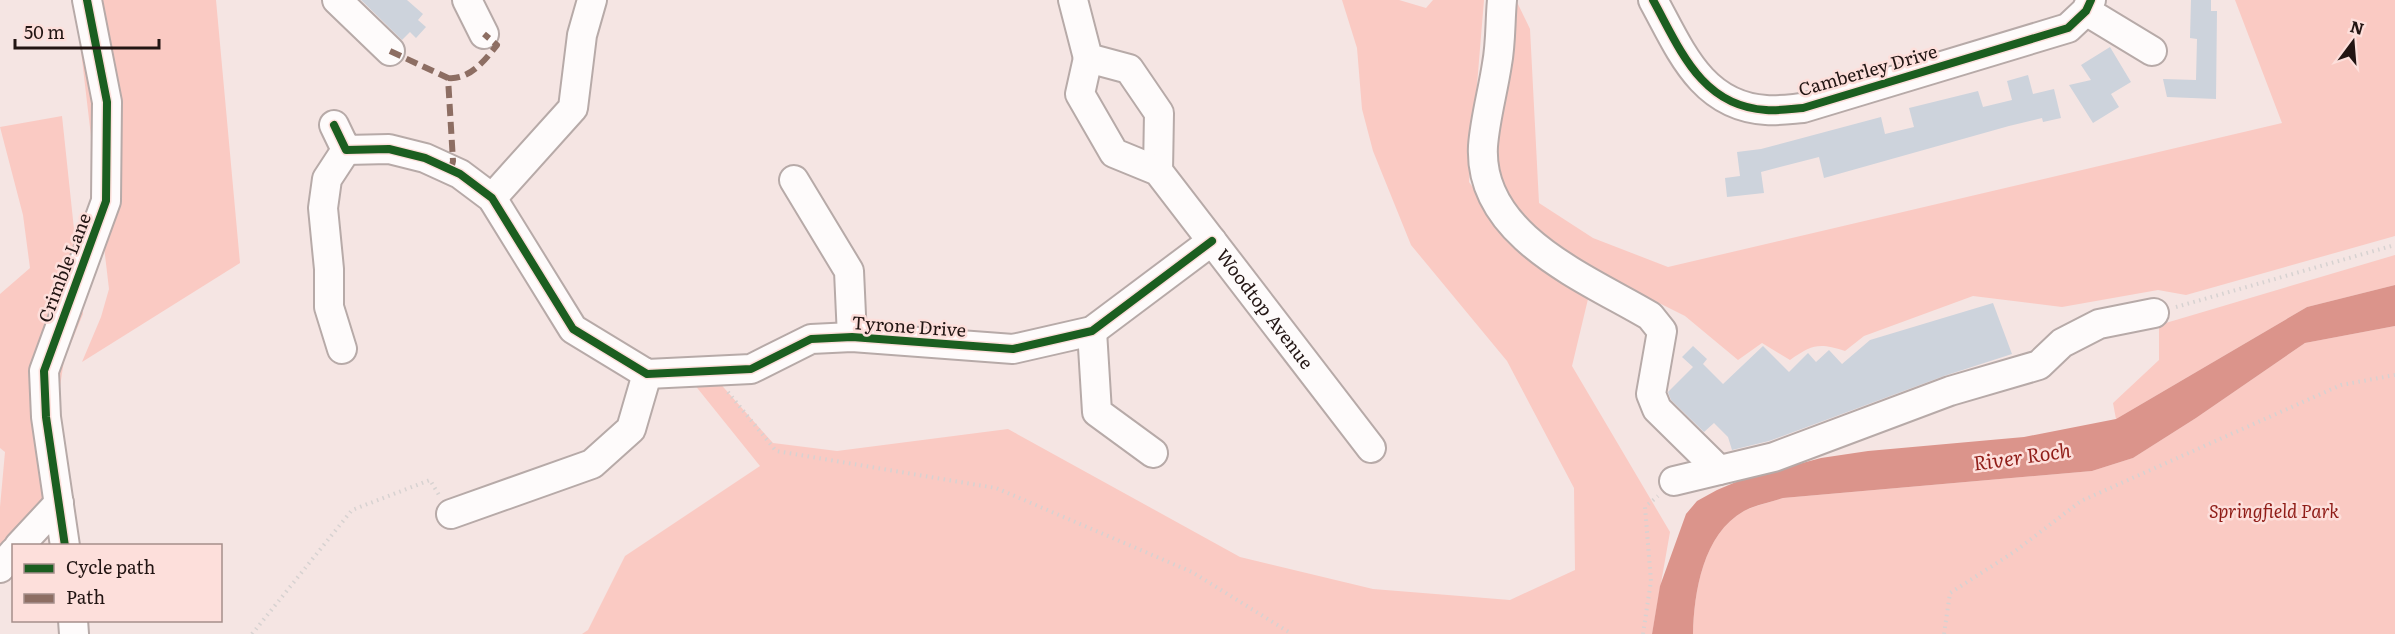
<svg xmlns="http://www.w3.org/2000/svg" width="2395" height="634" font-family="Literata,serif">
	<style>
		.green { fill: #facac3 }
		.water { fill: #db948b }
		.building { fill: #cdd3dc }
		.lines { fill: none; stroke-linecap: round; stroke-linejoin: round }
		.minor-casing { stroke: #b7aaa8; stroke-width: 32 }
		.path { stroke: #d7d2d1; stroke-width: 4; stroke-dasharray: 1.5 4.5; stroke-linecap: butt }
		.minor { stroke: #fefbfb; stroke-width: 28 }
		.quiet { stroke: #8d6e63; stroke-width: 6; stroke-dasharray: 12 6; stroke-linecap: butt }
		.cycleway-casing { stroke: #fddfdb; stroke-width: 11 }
		.cycleway { stroke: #1b5e20; stroke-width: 8 }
		.labels { text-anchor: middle; stroke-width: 5; stroke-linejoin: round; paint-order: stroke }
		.street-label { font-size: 18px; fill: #221513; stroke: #fddfdb }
		.park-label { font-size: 18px; font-style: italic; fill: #8f1c17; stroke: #fddfdb }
		.water-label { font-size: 20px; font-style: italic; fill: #901d18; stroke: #fddfdb }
	</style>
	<rect width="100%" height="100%" fill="#f5e5e3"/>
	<path class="green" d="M75,0H216L240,263L82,362L101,317L109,289Z
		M1342,0H1399L1426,8L1433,0H1484L1469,182L1519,249L1588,299L1572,366L1670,532L1652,634H582L588,630L625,556L760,466L694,384L717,380L773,443L837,451L1008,429L1240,557L1373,589L1510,600L1575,570L1574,488L1507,361L1411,245L1373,151L1362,109L1357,48Z
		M1516,0L1530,29L1539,203L1593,238L1668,267L2282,123L2235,0H2395V236L2186,295L2158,290L2062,307L1973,296L1864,336L1845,351C1819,343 1813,344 1790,360L1762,343L1738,360L1685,316L1567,257L1521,223L1490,163Z
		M62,116L83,314L64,360L57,407L59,486L0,555V507L5,452L0,448V294L30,268L23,215L0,127Z
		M2395,255V285L2307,307L2116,419L2113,403L2159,360V325Z
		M2395,326V634H1693C1694,592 1703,534 1744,511C1756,505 1771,502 1783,498L2092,471L2133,458L2196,418L2305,343Z"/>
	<path class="water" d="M2395,285V326L2305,343L2196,418L2133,458L2092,471L1783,498C1771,502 1755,505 1744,511C1703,534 1694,592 1693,634H1652L1660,586L1686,514L1697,501L1717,490L1743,479L1821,458L1868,451L2024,437L2116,419L2307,307Z"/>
	<path class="building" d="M361,0H407L423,14L418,20L426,27L416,38L410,32L402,40Z
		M2191,0H2211V11H2217L2216,99L2167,97L2163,79L2196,80L2197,39L2190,38Z
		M2110,47L2131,82L2111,94L2119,107L2093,123L2069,85L2091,80L2081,65Z
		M2028,75L2033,94L2054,89L2061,118L2043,122L2042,118L2009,126L1824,178L1819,157L1761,172L1764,193L1727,197L1725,178L1740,176L1737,152L1761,149L1881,117L1885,134L1914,127L1909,108L1978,91L1983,107L2012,100L2007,81Z
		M1993,303L2012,354L1944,376L1769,441L1732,450L1728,437L1714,423L1704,432L1671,400L1668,392L1693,367L1682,357L1693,346L1707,359L1703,364L1723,384L1763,346L1789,372L1808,353L1816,362L1829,350L1842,364L1870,340Z"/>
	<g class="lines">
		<g class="minor-casing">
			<g id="minor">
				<path d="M337,0L390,51"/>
				<path d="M467,0L484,34"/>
				<path d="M1073,0L1088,58L1129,69L1159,113L1158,171"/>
				<path d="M1502,0C1500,21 1501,43 1497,64C1493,91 1485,119 1483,146C1478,236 1586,278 1650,316L1662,331L1651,394L1657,409L1719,470"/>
				<path d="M1653,0C1680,49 1701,106 1766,110C1778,111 1791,109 1803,108L2068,28L2086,11L2091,0"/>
				<path d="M2086,11L2152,51"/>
				<path id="s1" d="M1088,58L1080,94L1114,153L1158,171L1371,448"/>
				<path d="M334,125L346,150L389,149L425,158L460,174L492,198L573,329L647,374L751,369L811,339L852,337L1013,349L1092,331L1212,241"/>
				<path d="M794,180L849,271L852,337"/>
				<path d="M492,198L573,108L582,35L592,0"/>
				<path d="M1092,331L1097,412L1153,453"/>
				<path d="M342,349L329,307V269L323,208L327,179L346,150"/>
				<path d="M1674,481L1774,457L1950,391L2039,365L2062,343L2099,324L2154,313"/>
				<path d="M451,514L592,464L631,429L647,374"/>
				<path d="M19,546L59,503"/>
				<path d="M65,546L46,417L44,371L106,201L107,102L87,0"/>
				<path d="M0,568L14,552"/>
				<path d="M73,620L74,634"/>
			</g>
		</g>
		<path class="path" d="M2176,307L2395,245
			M728,392L776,451L996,488L1192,572L1292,634
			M252,634L352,510L430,480L439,495
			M1643,634L1651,581L1645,507L1658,496
			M1944,634L1950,593L2014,552L2081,501L2341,385L2395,375"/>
		<use href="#minor" class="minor"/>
		<path class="quiet" d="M390,51L448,78L453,161L451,170
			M448,78C470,80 485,60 497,45L484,34"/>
		<g class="cycleway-casing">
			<path id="cycleway" d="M1653,0C1680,49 1701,106 1766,110C1778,111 1791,109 1803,108L2068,28L2086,11L2091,0
				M334,125L346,150L389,149L425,158L460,174L492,198L573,329L647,374L751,369L811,339L852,337L1013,349L1092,331L1212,241
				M65,546L46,417L44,371L106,201L107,102L87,0"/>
		</g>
		<use href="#cycleway" class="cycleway"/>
	</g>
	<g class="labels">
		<g class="street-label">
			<text transform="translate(1868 71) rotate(-16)" y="6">Camberley Drive</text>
			<text transform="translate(65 268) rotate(-69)" y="6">Crimble Lane</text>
			<text dy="6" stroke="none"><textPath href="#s1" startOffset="327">Woodtop Avenue</textPath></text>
			<text transform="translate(909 327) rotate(4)" y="6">Tyrone Drive</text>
		</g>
		<g class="park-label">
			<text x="2274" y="518">Springfield Park</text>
		</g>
		<g class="water-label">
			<text transform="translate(2022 457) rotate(-8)" y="7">River Roch</text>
		</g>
	</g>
	<rect x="12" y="544" width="210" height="78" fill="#fddfdb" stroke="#a58e8b" stroke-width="1.5"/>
	<rect x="24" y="564" width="30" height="9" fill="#1b5e20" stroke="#a58e8b" stroke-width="1.5"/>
	<text x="66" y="574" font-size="18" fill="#221513">Cycle path</text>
	<rect x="24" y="594" width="30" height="9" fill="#8d6e63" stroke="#a58e8b" stroke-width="1.5"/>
	<text x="66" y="604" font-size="18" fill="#221513">Path</text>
	<g transform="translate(2353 42) rotate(16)" stroke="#fddfdb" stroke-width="4.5" paint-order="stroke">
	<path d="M0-4.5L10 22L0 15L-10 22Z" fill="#221513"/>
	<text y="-9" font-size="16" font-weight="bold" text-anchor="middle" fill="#221513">N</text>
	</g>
	<path d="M15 39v9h144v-9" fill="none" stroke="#221513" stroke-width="3"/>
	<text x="24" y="39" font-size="18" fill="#221513" stroke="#fddfdb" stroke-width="4.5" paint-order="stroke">50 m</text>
</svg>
